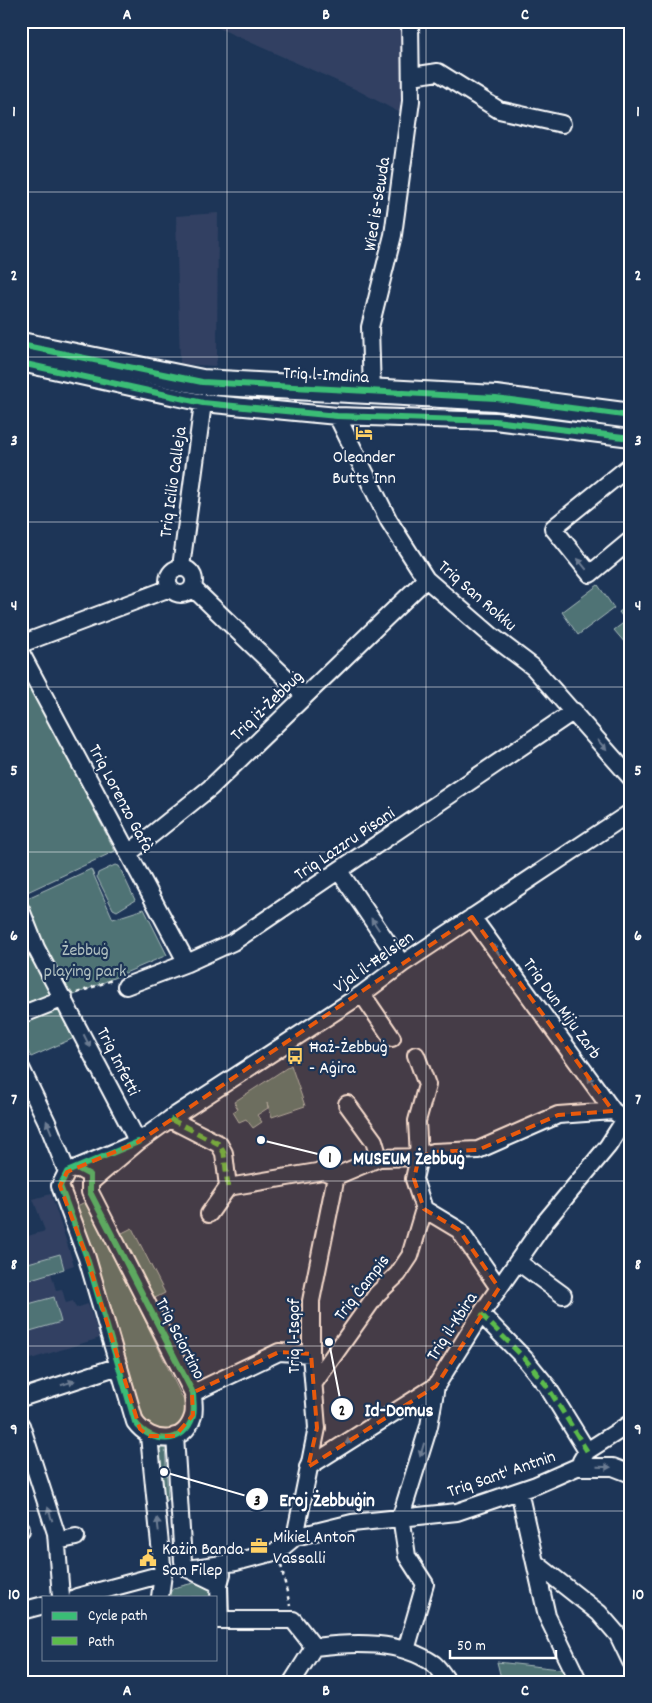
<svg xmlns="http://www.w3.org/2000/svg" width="652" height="1703" font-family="Dekko,sans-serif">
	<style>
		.built { fill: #314162 }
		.green { fill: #4f7374; stroke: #a7b9ba }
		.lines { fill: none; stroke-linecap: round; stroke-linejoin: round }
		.minor-casing { stroke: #fff; stroke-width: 20 }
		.highway-casing { stroke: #fff; stroke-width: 28 }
		.path { stroke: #fff; stroke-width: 2.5; stroke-dasharray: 4 4; stroke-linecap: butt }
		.minor { stroke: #1d3557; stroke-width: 16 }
		.highway { stroke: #1d3557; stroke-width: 24 }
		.quiet { stroke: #5cbc4b; stroke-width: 5; stroke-dasharray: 10 5; stroke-linecap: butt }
		.cycleway-casing { stroke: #1d3557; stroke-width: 9 }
		.cycleway { stroke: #3abd76; stroke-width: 6 }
		.oneway { fill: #6c7c92 }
		.marked { fill: #e8590c; fill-opacity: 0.2; stroke: #e8590c; stroke-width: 4; stroke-dasharray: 10 6; stroke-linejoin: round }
		.grid { fill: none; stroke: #fff; stroke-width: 1; stroke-opacity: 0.55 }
		.labels { text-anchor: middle; stroke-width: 4.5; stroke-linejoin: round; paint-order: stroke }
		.street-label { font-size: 18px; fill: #fff; stroke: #1d3557 }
		.poi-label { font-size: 18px; fill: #fff; stroke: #1d3557; text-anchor: start }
		.park-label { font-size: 18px; fill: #b0c0c0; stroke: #1d3557 }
		.leader { fill: none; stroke: #fff; stroke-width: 2 }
		.callout-dot { fill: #fff; stroke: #1d3557; stroke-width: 2 }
		.mark-label { font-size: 15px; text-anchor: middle; font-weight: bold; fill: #111 }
		.callout-label { font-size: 19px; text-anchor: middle; font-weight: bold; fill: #fff; stroke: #1d3557; stroke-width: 4.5; stroke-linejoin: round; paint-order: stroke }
		.neatline { fill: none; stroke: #fff; stroke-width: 2 }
		.grid-label { font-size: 16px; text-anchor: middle; font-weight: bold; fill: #fff }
	</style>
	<rect width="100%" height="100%" fill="#1d3557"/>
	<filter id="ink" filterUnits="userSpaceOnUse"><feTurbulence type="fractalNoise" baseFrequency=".02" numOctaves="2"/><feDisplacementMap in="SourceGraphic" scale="10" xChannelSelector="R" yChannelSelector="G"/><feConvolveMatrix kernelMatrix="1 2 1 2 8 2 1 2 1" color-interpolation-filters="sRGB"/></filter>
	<g filter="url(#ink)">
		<path class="built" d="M203,21H382L405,28L404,115L357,90Z
			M218,213L217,360L215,366L180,364L176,216Z
			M51,1194L74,1265L51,1273L56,1290L62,1289L66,1303L73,1301L76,1308L88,1304L100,1338L21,1362V1238L45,1231L33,1199Z"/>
		<path class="green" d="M598,585L614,608L578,635L562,612Z
			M631,604V650L614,630L626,621L619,612Z
			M21,668L115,851L21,895Z
			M115,865L119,866L135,900L117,911L113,909L97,877L98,873Z
			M91,869L113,919L144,909L167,955L74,995L64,990L21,901Z
			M21,925L54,994L21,1004Z
			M59,1009L74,1038L31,1057L21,1038V1025Z
			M291,1065L305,1106L272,1117L267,1103L268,1108L257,1115L262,1122L253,1128L246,1119L239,1122L233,1112L238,1109L234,1102Z
			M87,1201L185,1403L186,1416L173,1433L145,1429L75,1207Z
			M132,1228L165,1293L151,1300L118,1235Z
			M60,1254L64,1269L21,1282V1265Z
			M54,1297L61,1322L23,1333L21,1306Z
			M158,1444L165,1445L168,1500L162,1501Z
			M202,1581L210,1583L214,1597H168L173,1588Z
			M497,1662L569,1670L573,1682H502Z"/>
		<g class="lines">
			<g class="minor-casing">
				<path id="minor" d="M412,76L438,72L499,110L562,124
					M21,363L203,403L337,416L495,421L631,438
					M372,392L370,327L393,235L411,101L410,21
					M337,416L389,521L426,579L492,636L533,667L631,778
					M631,465L553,528L590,574L631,540
					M181,567L203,403
					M168 581a13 13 0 1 1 26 0a13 13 0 1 1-26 0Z
					M193,588L304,695
					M21,644L170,588
					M21,653L187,963
					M129,853L210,788L426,579
					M339,871L402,964
					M21,910L36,948L138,1142
					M472,917L613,1111L620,1116
					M126,986L187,963L233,942L574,711
					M362,994L392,1038
					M21,1015L64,998
					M21,1068L47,1122L67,1172
					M347,1104L374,1141L379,1158
					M170,1119L219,1144L224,1153L228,1187
					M77,1168L90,1175V1192L193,1393C193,1401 195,1409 193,1416C184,1446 151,1444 135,1422L87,1258L60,1186L67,1172L138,1142
					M91,1182L138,1142L170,1119L362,994L402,964L631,812
					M228,1187L323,1171L336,1176L379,1158L419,1157L433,1152L478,1150L558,1115L613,1111
					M424,1209L459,1230L499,1288
					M209,1214L228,1187
					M518,1262L563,1295
					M481,1314L525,1359L547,1386L587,1451
					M314,1383L377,1294L398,1274L410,1256L424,1209L414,1179L419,1157L417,1121L427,1085L416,1055
					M193,1393L279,1352L311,1354
					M21,1398L119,1366
					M21,1425L56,1533L61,1597
					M149,1436L163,1574L160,1597
					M175,1436L183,1561L188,1569L219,1584
					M581,1461L587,1451L631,1423
					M308,1467L436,1386L481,1314L545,1222L608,1146L631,1110
					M519,1491L547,1616L579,1682
					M21,1528V1530
					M295,1537L317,1428L311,1354V1301L336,1176
					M57,1541L76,1537
					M537,1564L599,1613L618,1635L631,1662
					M188,1569L236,1562L278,1551L295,1537L352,1523L457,1512L536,1485L577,1467H613L631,1474
					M77,1597L163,1574
					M21,1611L44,1605
					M216,1620H220L219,1584L222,1574
					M220,1620H293L314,1647
					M314,1647C354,1642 400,1640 434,1664C439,1668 444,1676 448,1682
					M406,1650L425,1584L407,1556L401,1516L429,1426L436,1386
					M292,1682L314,1647"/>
			</g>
			<g class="highway-casing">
				<path id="highway" d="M21,345L202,382L496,398L631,416"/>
			</g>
			<path class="path" d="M77,993L112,980
				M281,1565L290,1606"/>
			<use href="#minor" class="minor"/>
			<use href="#highway" class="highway"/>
			<path class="quiet" d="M170,1119L219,1144L224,1153L228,1187
				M481,1314L525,1359L547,1386L587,1451"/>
			<g class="cycleway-casing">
				<path id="cycleway" d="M21,345L202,382L496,398L631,416
					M21,363L203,403L337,416L495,421L631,438
					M77,1168L90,1175V1192L193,1393C193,1401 195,1409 193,1416C184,1446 151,1444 135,1422L87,1258L60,1186L67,1172L138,1142"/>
			</g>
			<use href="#cycleway" class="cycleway"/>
		</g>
		<defs><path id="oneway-solid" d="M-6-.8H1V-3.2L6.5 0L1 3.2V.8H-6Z" transform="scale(1.25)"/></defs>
		<g class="oneway">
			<use href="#oneway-solid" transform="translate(582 564) rotate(-129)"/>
			<use href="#oneway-solid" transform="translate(602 745) rotate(49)"/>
			<use href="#oneway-solid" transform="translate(375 924) rotate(-124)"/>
			<use href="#oneway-solid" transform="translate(496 950) rotate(-126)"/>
			<use href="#oneway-solid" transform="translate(87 1041) rotate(63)"/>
			<use href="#oneway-solid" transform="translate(592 1082) rotate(-126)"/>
			<use href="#oneway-solid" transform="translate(49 1127) rotate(-112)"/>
			<use href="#oneway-solid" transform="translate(68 1383) rotate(-18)"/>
			<use href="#oneway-solid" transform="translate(351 1440) rotate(148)"/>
			<use href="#oneway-solid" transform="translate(422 1450) rotate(107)"/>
			<use href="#oneway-solid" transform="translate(604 1467) rotate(1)"/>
			<use href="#oneway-solid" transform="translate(50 1514) rotate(-108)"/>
			<use href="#oneway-solid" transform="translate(158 1525) rotate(-96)"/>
		</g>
	</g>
	<path class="marked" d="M472,917L613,1111L558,1115L478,1150L433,1152L419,1157L414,1179L424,1209L459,1230L499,1288L436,1386L308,1467L317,1428L311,1354L279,1352L192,1393L193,1415L175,1436H149L140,1429L87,1258L60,1186L67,1172L138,1142Z"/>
	<path class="grid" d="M227,21V1682M426,21V1682M21,192H631M21,357H631M21,522H631M21,687H631M21,852H631M21,1016H631M21,1181H631M21,1346H631M21,1511H631"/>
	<defs>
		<g id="hotel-bare" transform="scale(1.35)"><path d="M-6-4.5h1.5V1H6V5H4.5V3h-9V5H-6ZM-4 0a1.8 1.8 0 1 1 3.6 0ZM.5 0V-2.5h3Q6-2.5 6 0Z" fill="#ffd166" stroke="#1d3557" stroke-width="2.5" paint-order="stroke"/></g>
		<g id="bus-bare" transform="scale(1.35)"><path d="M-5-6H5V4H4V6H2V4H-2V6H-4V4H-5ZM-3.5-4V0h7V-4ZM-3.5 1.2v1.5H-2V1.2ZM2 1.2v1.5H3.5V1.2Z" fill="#ffd166" stroke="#1d3557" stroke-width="2.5" paint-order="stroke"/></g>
		<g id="office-bare" transform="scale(1.35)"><path d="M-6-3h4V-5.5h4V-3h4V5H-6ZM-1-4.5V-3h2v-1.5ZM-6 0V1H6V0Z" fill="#ffd166" stroke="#1d3557" stroke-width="2.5" paint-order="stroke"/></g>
		<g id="civic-bare" transform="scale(1.35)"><path d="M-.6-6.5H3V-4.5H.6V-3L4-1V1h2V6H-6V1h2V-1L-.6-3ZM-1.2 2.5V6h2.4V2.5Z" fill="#ffd166" stroke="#1d3557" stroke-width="2.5" paint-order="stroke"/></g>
	</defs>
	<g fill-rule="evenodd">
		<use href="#hotel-bare" x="364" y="433"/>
		<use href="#bus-bare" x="295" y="1056"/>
		<use href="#office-bare" x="259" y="1546"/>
		<use href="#civic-bare" x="148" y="1558"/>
	</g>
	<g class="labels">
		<g class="street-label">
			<text transform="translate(376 204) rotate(-81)" y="6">Wied is-Sewda</text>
			<text transform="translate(326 374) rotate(3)" y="6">Triq l-Imdina</text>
			<text transform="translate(172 482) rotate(-82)" y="6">Triq Icilio Calleja</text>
			<text transform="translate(478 595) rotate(41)" y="6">Triq San Rokku</text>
			<text transform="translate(266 705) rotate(-44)" y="6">Triq iż-Żebbuġ</text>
			<text transform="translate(122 798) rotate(62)" y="6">Triq Lorenzo Gafà</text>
			<text transform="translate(344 843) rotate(-34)" y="6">Triq Lazzru Pisani</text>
			<text transform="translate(373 961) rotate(-35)" y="6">Vjal il-Ħelsien</text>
			<text transform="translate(563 1008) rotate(54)" y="6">Triq Dun Miju Zarb</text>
			<text transform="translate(119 1061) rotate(63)" y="6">Triq Infetti</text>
			<text transform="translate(361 1287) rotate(-52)" y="6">Triq Ċampis</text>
			<text transform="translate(451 1326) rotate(-57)" y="6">Triq il-Kbira</text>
			<text transform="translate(293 1336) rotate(-90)" y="6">Triq l-Isqof</text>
			<text transform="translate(181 1338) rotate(63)" y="6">Triq Sciortino</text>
			<text transform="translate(501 1473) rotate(-19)" y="6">Triq Sant' Antnin</text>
		</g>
		<g class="poi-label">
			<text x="364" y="462" text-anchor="middle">Oleander<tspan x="364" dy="21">Butts Inn</tspan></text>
			<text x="309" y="1052">Ħaż-Żebbuġ<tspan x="309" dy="21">- Aġira</tspan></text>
			<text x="273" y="1542">Mikiel Anton<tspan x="273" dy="21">Vassalli</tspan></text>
			<text x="162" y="1554">Każin Banda<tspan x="162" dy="21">San Filep</tspan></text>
		</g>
		<g class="park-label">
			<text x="85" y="955">Żebbuġ<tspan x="85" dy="21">playing park</tspan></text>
		</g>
	</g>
	<path class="leader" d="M261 1140L330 1157M329 1342L342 1409M164 1472L257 1499"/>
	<g class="callout-dot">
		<circle cx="261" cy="1140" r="5"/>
		<circle cx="329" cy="1342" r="5"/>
		<circle cx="164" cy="1472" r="5"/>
		<circle cx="330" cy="1157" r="12"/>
		<circle cx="342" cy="1409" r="12"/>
		<circle cx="257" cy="1499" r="12"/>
	</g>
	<g class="mark-label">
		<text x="330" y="1162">1</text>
		<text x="342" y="1415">2</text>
		<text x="257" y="1505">3</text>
	</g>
	<g class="callout-label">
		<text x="409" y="1164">MUSEUM Żebbuġ</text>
		<text x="399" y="1416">Id-Domus</text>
		<text x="327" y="1506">Eroj Żebbuġin</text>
	</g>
	<rect width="652" height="1703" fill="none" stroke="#1d3557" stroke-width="55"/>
	<rect x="42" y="1596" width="175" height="65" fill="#1d3557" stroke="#77869a"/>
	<rect x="52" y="1612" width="25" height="8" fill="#3abd76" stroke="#77869a"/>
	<text x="88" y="1620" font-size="15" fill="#ffffff">Cycle path</text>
	<rect x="52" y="1637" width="25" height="8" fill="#5cbc4b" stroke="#77869a"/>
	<text x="88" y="1646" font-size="15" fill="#ffffff">Path</text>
	<path d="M450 1650v8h106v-8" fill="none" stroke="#ffffff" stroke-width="2.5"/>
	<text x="457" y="1650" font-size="15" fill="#ffffff" stroke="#1d3557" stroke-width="4" paint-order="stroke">50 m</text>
	<rect x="28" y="28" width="596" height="1648" class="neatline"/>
	<g class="grid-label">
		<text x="127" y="19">A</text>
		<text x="326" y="19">B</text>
		<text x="525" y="19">C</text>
		<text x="14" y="116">1</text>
		<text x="638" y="116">1</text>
		<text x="14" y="280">2</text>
		<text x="638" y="280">2</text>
		<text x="14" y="445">3</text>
		<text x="638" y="445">3</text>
		<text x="14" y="610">4</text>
		<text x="638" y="610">4</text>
		<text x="14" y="775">5</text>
		<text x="638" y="775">5</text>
		<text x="14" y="940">6</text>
		<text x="638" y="940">6</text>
		<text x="14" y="1104">7</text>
		<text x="638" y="1104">7</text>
		<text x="14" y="1269">8</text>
		<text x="638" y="1269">8</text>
		<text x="14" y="1434">9</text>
		<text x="638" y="1434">9</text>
		<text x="14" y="1599">10</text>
		<text x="638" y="1599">10</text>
		<text x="127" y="1695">A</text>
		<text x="326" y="1695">B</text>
		<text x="525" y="1695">C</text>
	</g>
</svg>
